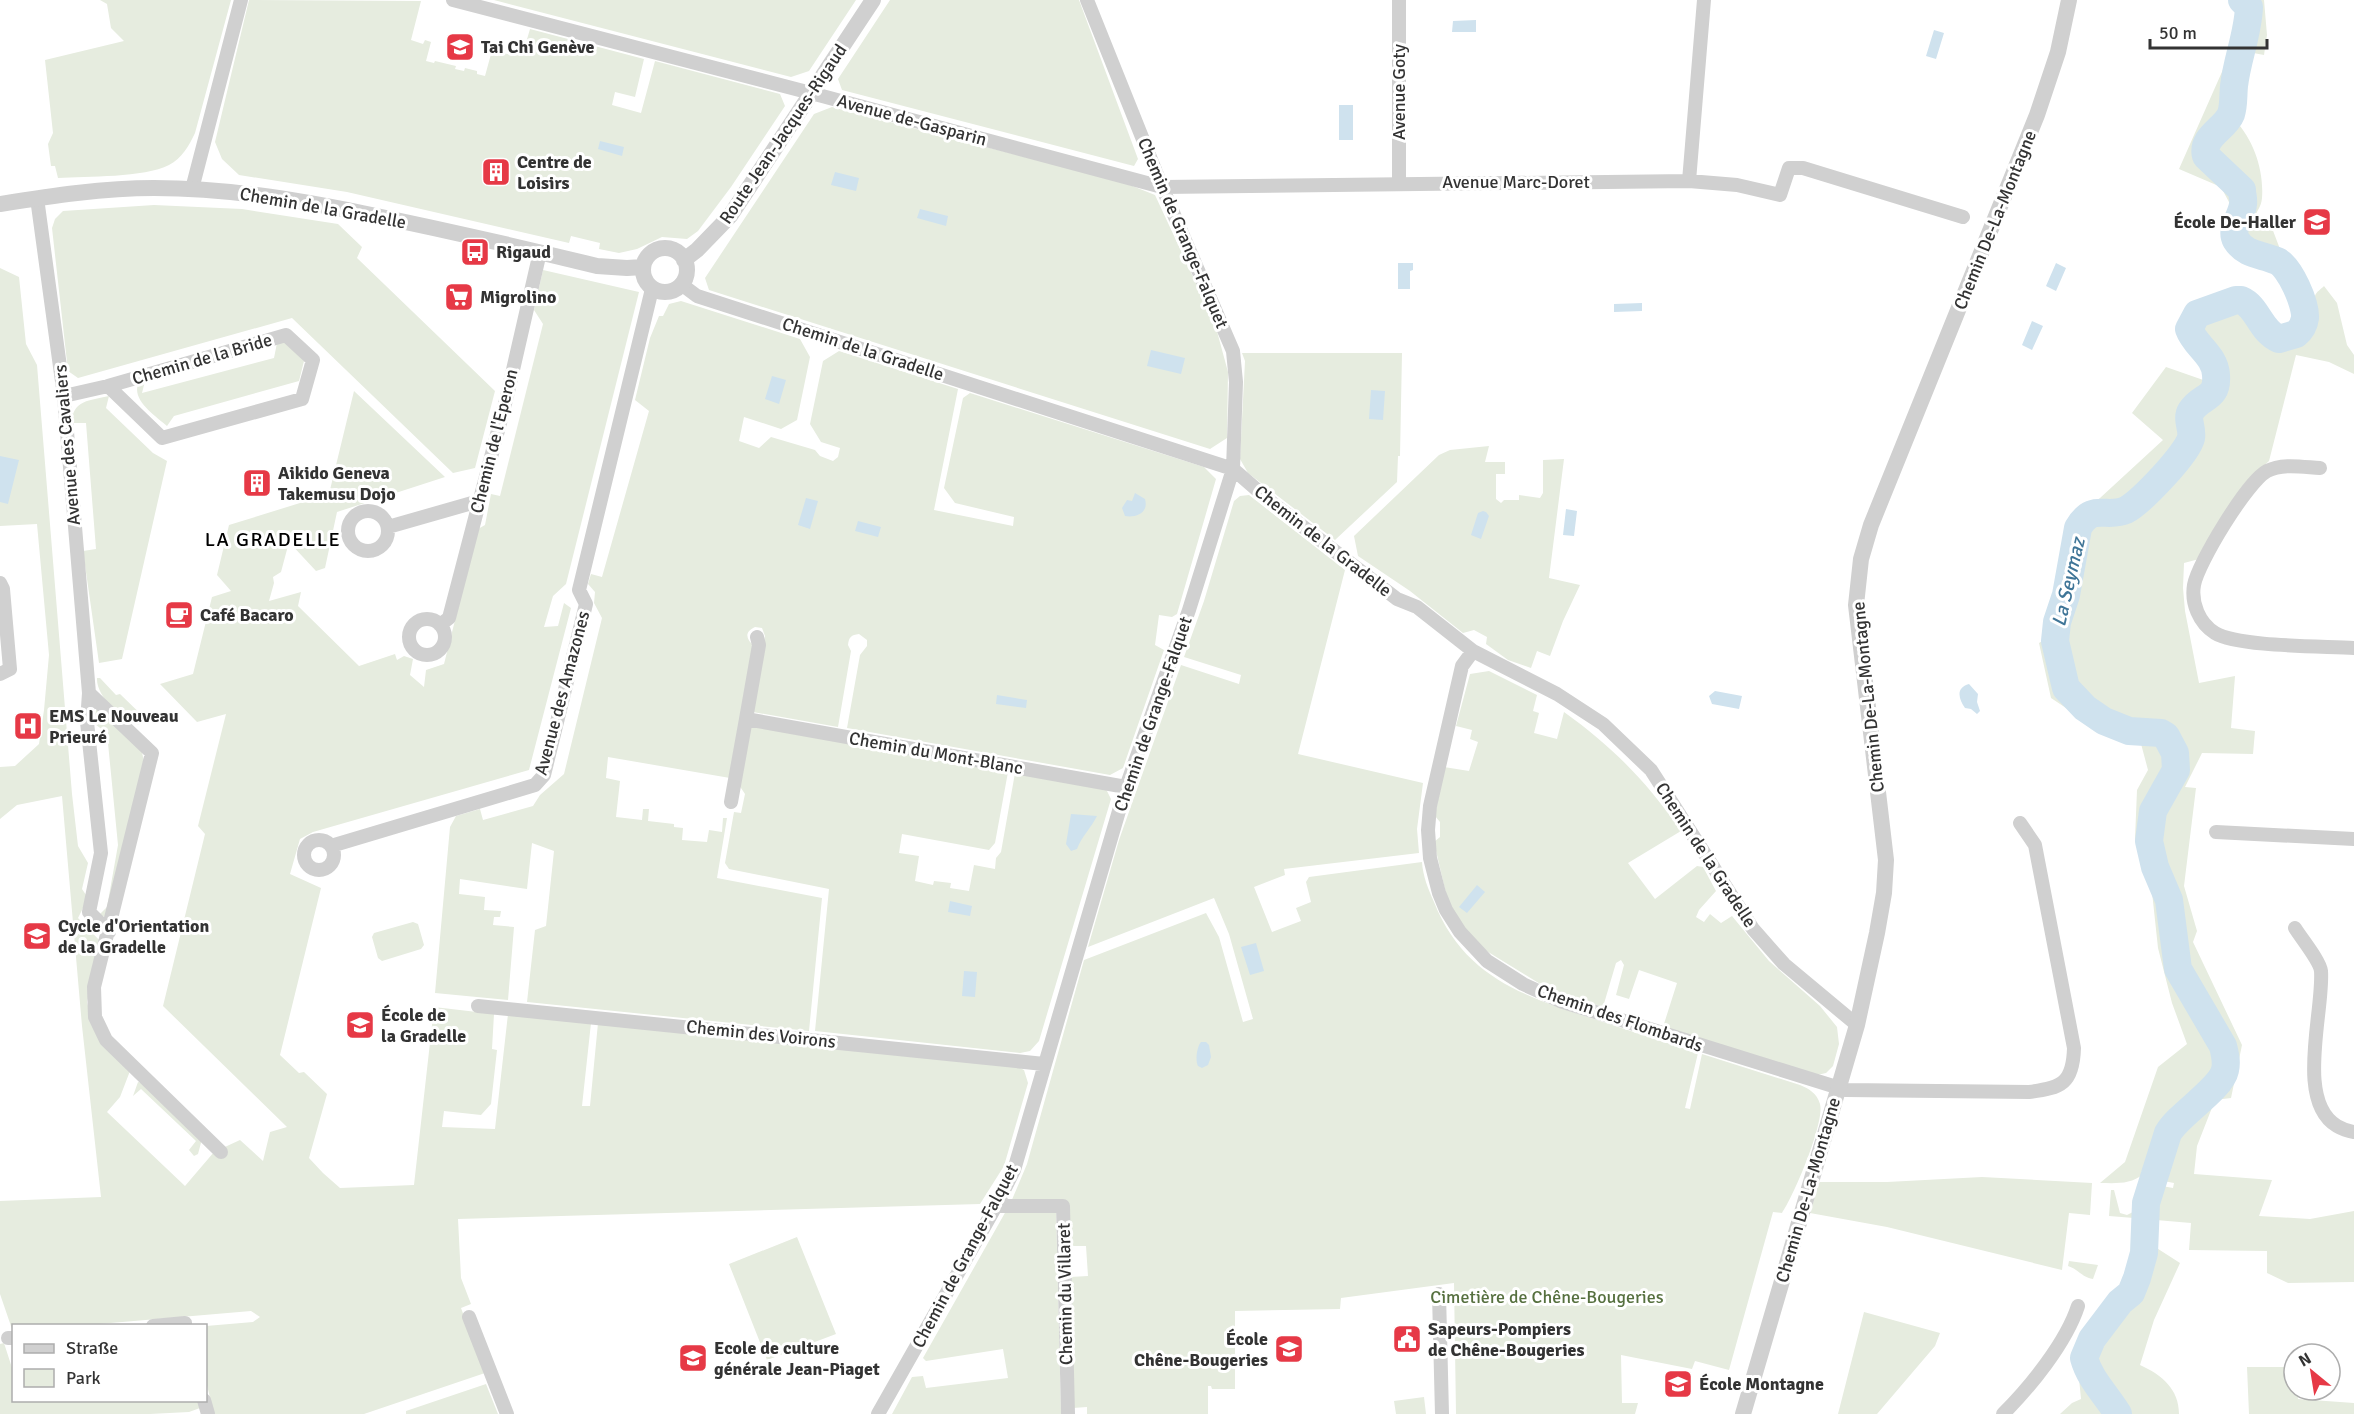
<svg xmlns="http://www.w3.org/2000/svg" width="2354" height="1414" font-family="Signika,sans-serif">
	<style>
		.green { fill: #e6ecdf }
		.water { fill: #cfe2ee }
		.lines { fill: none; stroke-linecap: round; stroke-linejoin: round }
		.river { stroke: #cfe2ee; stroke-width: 28 }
		.minor { stroke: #d0d0d0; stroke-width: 14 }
		.tertiary { stroke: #d0d0d0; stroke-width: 16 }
		.labels { text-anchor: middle; stroke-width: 6; stroke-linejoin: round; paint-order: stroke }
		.poi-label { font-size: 18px; font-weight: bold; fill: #333; stroke: #fff; text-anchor: start }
		.street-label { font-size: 18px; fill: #333; stroke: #fff }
		.park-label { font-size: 18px; fill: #56703f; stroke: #fff }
		.neighbourhood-label { font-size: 20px; letter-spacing: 1.5px; fill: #000; stroke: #fff }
		.water-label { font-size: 20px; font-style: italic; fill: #3f7597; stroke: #fff }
	</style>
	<rect width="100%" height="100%" fill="#fff"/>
	<path class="green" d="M100,0H231L195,133C189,146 182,158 169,165C144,178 87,176 58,178L55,166H51L48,144L53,133L45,60L124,41L111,28L107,4Z
		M249,0L421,1L411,40L423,44L425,40L431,42L426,61L434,63L435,61L456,66L455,69L464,71L465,68L477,71V74L485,76L491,54L497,56L498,52L512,55L514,51L523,53L530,29L644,59L635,97L615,92L612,105L641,113L655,61L780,94L785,106L731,187L698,231L687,239L662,237L637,249L619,253L599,249L600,243L571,236L569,243L347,192L239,175L222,159L215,142Z
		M494,0H856L809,71L791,77Z
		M890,0H1079L1138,159L1134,166L842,90L838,79Z
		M2250,0H2264L2267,35L2264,55L2248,52L2253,32Z
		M2225,65L2249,74L2235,120C2254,141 2264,170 2262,198C2261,212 2249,214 2261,228H2272L2283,257L2279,258C2266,252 2241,246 2240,229L2224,222L2230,204L2221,187L2179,169Z
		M832,107L1125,183L1155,195L1215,324L1228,372L1227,438L1210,449L709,290L705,278L814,114Z
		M154,205L242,209L338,224L362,247L357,258L495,391L475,468L453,473L292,318L78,378L68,371L52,228L55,219L63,211Z
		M0,268L19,277L26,344L37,365L72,794L78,846L88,863L82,889L88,898L78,918L101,942L87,1002L93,1025L130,1071L120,1097L107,1112L185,1186L214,1152L240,1140L263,1161L270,1132L287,1127L163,1006L205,834L198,826L226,714L197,722L160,684L193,674L212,597L231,591L217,575L229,525L329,494L354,391L445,477L337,512L325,568L316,571L289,542L281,572L273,577L274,583L269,601L301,592L298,606L359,666L395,654L397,660L404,656L413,659L410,675L424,687L426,670L444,664L478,529L485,525L491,494L500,496L543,324L534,310L543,270L639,292L566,584L553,596L544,627L558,626L564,603L571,608L529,770L313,832L300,839L290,874L321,888L280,1055L299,1073L304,1072L327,1094L309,1158L323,1173L340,1188L414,1185L434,1007L494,1014L492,1049L497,1050L491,1104L481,1115L444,1111L442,1127L495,1129L508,1014L591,1023L582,1106H590L598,1023L1018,1067L1024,1070L1028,1083L1004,1166L980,1204L458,1219L461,1278L471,1304L461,1308L485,1373L364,1414H214L206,1381V1326L253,1322L260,1317L251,1311L87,1325L14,1326L13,1332L0,1294V1201L101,1197L82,1026L62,796L17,805L0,819V767L15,766L39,744L44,710L49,655L37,524L0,526Z
		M2324,286L2337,303L2347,345L2354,355V374L2329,362L2296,355L2269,461L2244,484L2199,559L2184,563L2183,588L2185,611L2199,683L2235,676L2231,728L2255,731L2253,754L2202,753L2185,787L2196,788L2184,886L2197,931L2193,942L2242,1045L2231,1098L2215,1100L2197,1146L2194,1174L2272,1180L2259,1216L2310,1219L2354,1211V1282L2288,1283L2267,1273V1251L2189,1250L2191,1223L2156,1220L2162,1186L2173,1188L2174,1183L2148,1178L2151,1171L2148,1167L2141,1172L2143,1174C2131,1185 2114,1183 2100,1183L2125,1162L2158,1067L2187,1044L2172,1003L2158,948L2152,892L2135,839L2137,790L2148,770L2140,740L2105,734L2051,698L2039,643L2049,637L2066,524L2100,498L2163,440L2132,413L2166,367L2209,382L2223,370C2220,350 2194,343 2195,323C2198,320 2202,317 2206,315C2210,313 2244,305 2246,306C2247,307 2250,312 2250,314C2258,327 2275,352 2293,341C2310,331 2309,312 2315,296C2316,292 2321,289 2324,286Z
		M681,301L800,339L810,357L797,420L781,429L744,417L739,441L759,448L771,437L815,450L820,456L833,461L838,457L840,448L821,442L810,424L823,361L839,351L958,389L934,510L1013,526L1014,517L955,503L944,488L963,398L970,393L1204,467L1216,479L1177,614L1172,617L1159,615L1155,645L1164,650L1123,768L1110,775L847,728L860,655L867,646V640L859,634C851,635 849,637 848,645L851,651L838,727L753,712L765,636L762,628L755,627C744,632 746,639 754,646L730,778L608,757L606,778L620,781L616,817L642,820L643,809H649L648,821L674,824V827L683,828L682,840L707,842L709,830L722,832L723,818H727L717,878L822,898L809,1031L527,1002L535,930L546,926L554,851L532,843L527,889L460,879L459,894L485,897L484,910L501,911L500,917H494L493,925L514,927L508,1000L435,993L450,827L456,816L480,809L483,820L533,806L540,795L564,774L602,618L594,603L595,592L588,584L591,574L602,577L649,411L635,400L650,338L659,316H663L669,304Z
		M277,343H288L304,361L299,381L174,416L167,426C156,416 132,401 138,384L145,381L142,393L274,358Z
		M1242,353H1402L1400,456H1398L1397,482L1335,540L1248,473L1240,459L1245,361Z
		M109,396L106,408L153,453L167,461L122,659L99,663L83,551L96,549L86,423H71C74,399 89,401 109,396Z
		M1489,446L1485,462H1505V474H1496V499L1501,503L1504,500H1519V495L1540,498L1543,493V460L1564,459L1549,578L1580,585L1563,621L1550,656L1537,651L1531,668L1508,660L1486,644L1487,637L1474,630L1463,633L1410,591L1358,556L1354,536L1439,455L1450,450Z
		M1249,495L1345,570L1298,754L1423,783L1417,829L1419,853L1284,869L1285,875L1254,887L1272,932L1301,921L1296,908L1311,902L1306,882L1309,877L1422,862C1423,877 1428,888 1434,902C1464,978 1526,997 1597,1020C1631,1031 1664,1042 1698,1053L1685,1108L1690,1109L1702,1054L1800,1085C1809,1089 1817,1093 1820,1104C1825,1122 1794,1196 1782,1213L1773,1212L1729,1370L1695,1361L1692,1369L1621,1355L1622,1403H1638L1635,1414H1456L1454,1283L1341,1298L1340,1309L1235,1311V1389H1212L1211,1386H1208V1414H1087V1407L1073,1408L1070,1277L1088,1276L1086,1246H1068L1067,1202H1011L1027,1164L1084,960L1206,913L1219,937L1243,1022L1253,1019L1229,934L1214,898L1088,947L1119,840L1181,665L1239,684L1241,675L1184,657L1204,601L1234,501L1240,496Z
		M1489,671L1537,695L1533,711L1539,713L1534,733L1557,739L1564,712C1614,748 1646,781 1681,831L1628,863L1655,899L1697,866L1703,867L1716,891L1699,910L1696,917L1704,922L1710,914L1721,923L1732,916L1769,961L1820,1006L1837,1027L1839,1044L1833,1066L1826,1073L1817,1075L1663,1027L1677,983L1639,970L1629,999L1616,995L1624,965L1621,960L1616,963L1603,1007L1550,990L1480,947L1463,928L1447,898L1434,842L1440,837V822L1435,816L1444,767L1469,771L1478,742L1470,739L1472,730L1456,726L1470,674Z
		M97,678H100L116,695L120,694L149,722L137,725C121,718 96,697 97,678Z
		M97,708L142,752L145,767L105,917L99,915L107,907L118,845L107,733L92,722Z
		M753,726L1008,772L995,843L989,850L902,834L899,853L919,856L915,881L933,885L934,881L951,883L950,888L969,891L974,865L995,869L996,858L1001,852L1015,773L1106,789L1111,799L1039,1041L1030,1051L1020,1053L815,1031L829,889L729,869L725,863L734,812L741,813L745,794L739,785L749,730Z
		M413,922L418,924L424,945L421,949L382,961L378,958L372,937L374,933Z
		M138,1082L143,1083L202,1139L198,1154L194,1156L189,1150L196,1141L141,1089L133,1096Z
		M1982,1177L2092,1183L2090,1215L2069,1213L2062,1270L1887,1227L1810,1213L1819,1182H1887Z
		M2111,1190H2114L2120,1213L2127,1215L2135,1211L2134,1218L2109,1216Z
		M1056,1210L1061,1414H892L912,1377L923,1376L926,1388L1008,1378L1003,1349L926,1361L923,1358L1006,1211Z
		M797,1237L836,1334L767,1360L729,1264Z
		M2152,1245L2180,1263L2154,1320L2140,1365C2162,1375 2179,1389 2179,1414H2060L2072,1403L2081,1399L2078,1368L2082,1350L2103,1313L2120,1298Z
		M2069,1261L2098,1265L2093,1279C2083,1278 2078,1269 2068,1266Z
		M1864,1312L1940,1333L1935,1346L1877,1414H1838Z
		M4,1343L13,1371L14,1400H198L200,1408L189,1412L150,1414H0V1344Z
		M2247,1367H2294V1390H2299L2298,1399L2354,1403V1414H2249Z
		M486,1384L498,1414H406V1411Z
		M1424,1397L1426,1414H1396L1394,1401Z"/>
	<path class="water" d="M1476,20V32H1452L1453,21Z
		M1934,30L1944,33L1936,59L1926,56Z
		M1339,105H1353V140H1339Z
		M600,141L624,147L622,156L598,149Z
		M835,172L859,178L856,191L831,185Z
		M920,209L948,216L946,226L917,218Z
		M1398,263H1413V270L1410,271V289H1398Z
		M2056,263L2066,268L2056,291L2046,286Z
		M1642,303V311L1614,312V304Z
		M2032,321L2043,326L2032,350L2022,345Z
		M1151,350L1185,358L1181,374L1147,366Z
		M772,376L786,380L779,404L765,399Z
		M1371,390L1385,391L1383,420L1369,419Z
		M0,456L19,460L8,504L0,502Z
		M1135,493L1145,499C1149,513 1136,518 1125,516L1122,508L1127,500L1132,501Z
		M806,498L818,501L810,529L798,525Z
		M1566,509L1577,511L1574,536L1563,535Z
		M1483,511L1486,512L1489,516L1481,539L1471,535L1478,513Z
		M858,521L881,527L878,537L855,531Z
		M1969,684L1978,694L1977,702L1980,711L1977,714L1971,709L1965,708C1959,699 1955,688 1969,684Z
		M1715,691L1742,696L1739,709L1712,704L1709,696Z
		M997,695L1027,700L1026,708L996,704Z
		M1071,814L1097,816C1091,828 1082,836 1077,849L1071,851L1066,844Z
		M1477,885L1485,892L1467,913L1459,907Z
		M950,901L972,906L970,916L948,912Z
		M1256,943L1264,971L1250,975L1241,947Z
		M964,971L977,972L975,997L962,996Z
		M1201,1042H1206L1209,1045L1211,1057L1208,1065L1202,1068L1198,1066C1195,1061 1197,1046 1201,1042Z"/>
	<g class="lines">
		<path class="river" d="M2118,1414C2106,1394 2090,1380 2084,1358L2092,1339L2120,1302L2131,1293L2137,1278L2144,1253L2146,1203L2168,1133C2179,1114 2221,1089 2225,1070C2227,1062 2225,1054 2223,1046L2178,969L2169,900L2155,867L2149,841L2153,811L2176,770L2175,753L2166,736L2161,733L2129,731L2104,721L2085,708L2066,688L2055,641L2057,622L2066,595L2078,528C2093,502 2106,519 2126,510C2141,502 2187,454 2191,438C2193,429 2186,419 2191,411C2201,395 2218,400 2216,375C2215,355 2195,346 2189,329L2197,314L2236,300H2241C2258,307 2260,331 2279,339L2296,334C2301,330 2304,325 2305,318C2306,304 2290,267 2277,261C2262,254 2246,256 2236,240C2230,229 2242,216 2243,204C2244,200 2242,195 2242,190L2206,156C2201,137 2225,129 2231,114C2234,105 2233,95 2234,86C2237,59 2248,34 2249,7L2242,0"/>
		<path class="minor" d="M453,0L811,93L1162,187L1689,181L1704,0
			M1399,0V183
			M1689,181L1737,185L1780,195L1789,168H1803L1963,217
			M192,189L241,0
			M37,198L64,396L89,693L87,722L101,853L89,912L109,932
			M681,284L697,296L1233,469L1271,502L1397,599L1417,607L1473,651L1557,694L1603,724L1651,770L1753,929L1784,964L1857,1025
			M64,396L108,386L286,335L313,360L302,399L162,438L108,386
			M2320,468C2303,467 2282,463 2267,471C2247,482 2198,563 2194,585C2191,603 2199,623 2215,633C2238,647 2323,646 2354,648
			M348 531a20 20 0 1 1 40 0a20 20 0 1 1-40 0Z
			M388,527L479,501
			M0,583L3,589L10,669L0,674
			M409 637a18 18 0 1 1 36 0a18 18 0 1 1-36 0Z
			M440,625L449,618L507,396L540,252
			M1473,651L1462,666L1430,806L1428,830L1430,858L1439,893L1446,910L1460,932L1487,961L1523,984L1560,1001L1846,1090L2029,1092C2062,1088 2073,1083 2074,1048L2035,845L2020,823
			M89,693L152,753L94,987L95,1017L106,1040L221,1152
			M746,719L759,645L757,637
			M731,802L746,719L1126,787
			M2216,832L2354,839
			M304 855a15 15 0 1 1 30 0a15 15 0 1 1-30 0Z
			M331,846L535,785L544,775L586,604L579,590L652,289
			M2295,928C2301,938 2320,961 2321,971C2324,1011 2295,1101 2337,1126C2342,1129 2348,1131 2354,1132
			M478,1006L1044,1064
			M996,1206H1063L1068,1414
			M1439,1294L1442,1414
			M469,1317L507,1414
			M153,1326L185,1323V1326
			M8,1338H14
			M204,1400L208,1414
			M878,1414L996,1206L1014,1170L1126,787L1189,610L1233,469L1236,382L1233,351L1162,187L1087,0
			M2003,1414C2030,1387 2066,1343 2078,1306"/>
		<path class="tertiary" d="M0,204C51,196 103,188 154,188C224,188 293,199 362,213C441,229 519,247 597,266L627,268L643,267
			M643 270a22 22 0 1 1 44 0a22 22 0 1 1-44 0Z
			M684,260L697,250L730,216L873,0
			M1743,1414L1857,1025L1877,933L1884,893L1886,860L1856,605L1861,559L1871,525L2037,115L2058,52L2069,0"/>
	</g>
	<defs>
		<g id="university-square" transform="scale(1.5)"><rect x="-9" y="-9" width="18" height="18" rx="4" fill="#e63946" stroke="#fff"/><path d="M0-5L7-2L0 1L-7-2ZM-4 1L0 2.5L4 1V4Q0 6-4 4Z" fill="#fff"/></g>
		<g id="building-square" transform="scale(1.5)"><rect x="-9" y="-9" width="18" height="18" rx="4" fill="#e63946" stroke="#fff"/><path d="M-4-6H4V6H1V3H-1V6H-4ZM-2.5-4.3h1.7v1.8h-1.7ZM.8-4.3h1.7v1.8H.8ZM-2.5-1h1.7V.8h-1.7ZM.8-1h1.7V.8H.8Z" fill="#fff"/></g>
		<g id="school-square" transform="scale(1.5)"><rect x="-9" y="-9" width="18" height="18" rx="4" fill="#e63946" stroke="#fff"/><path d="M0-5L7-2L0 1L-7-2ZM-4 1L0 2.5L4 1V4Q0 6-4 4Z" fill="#fff"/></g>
		<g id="bus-square" transform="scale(1.5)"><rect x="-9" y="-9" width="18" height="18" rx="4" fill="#e63946" stroke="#fff"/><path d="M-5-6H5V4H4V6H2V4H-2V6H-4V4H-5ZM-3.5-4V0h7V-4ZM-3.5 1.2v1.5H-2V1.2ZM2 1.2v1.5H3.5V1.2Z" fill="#fff"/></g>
		<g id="supermarket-square" transform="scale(1.5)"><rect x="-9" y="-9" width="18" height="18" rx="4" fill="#e63946" stroke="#fff"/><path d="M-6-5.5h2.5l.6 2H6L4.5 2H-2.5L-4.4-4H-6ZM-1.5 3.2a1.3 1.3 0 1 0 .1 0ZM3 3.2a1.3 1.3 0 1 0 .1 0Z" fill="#fff"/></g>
		<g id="cafe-square" transform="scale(1.5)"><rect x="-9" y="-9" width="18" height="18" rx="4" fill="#e63946" stroke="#fff"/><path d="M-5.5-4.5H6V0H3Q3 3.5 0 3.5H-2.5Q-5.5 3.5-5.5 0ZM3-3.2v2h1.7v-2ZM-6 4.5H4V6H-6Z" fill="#fff"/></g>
		<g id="hospital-square" transform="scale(1.5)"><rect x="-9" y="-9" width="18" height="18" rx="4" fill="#e63946" stroke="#fff"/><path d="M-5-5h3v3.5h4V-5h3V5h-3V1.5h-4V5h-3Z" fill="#fff"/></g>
		<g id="civic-square" transform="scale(1.5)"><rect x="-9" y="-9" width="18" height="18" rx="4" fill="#e63946" stroke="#fff"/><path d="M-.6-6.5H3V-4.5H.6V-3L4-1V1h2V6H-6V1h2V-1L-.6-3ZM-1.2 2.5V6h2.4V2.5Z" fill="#fff"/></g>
	</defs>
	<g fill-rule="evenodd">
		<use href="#university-square" x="460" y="47"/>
		<use href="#building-square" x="496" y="172"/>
		<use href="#school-square" x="2317" y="222"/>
		<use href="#bus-square" x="475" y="252"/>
		<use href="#supermarket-square" x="459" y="297"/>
		<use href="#building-square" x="257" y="483"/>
		<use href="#cafe-square" x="179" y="615"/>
		<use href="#hospital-square" x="28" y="726"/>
		<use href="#school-square" x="37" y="936"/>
		<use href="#school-square" x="360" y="1025"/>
		<use href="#civic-square" x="1407" y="1339"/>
		<use href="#school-square" x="1289" y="1349"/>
		<use href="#school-square" x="693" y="1358"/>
		<use href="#school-square" x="1678" y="1384"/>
	</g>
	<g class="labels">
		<g class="poi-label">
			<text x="481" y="53">Tai Chi Genève</text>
			<text x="517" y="168">Centre de<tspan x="517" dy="21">Loisirs</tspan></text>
			<text x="2296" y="228" text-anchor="end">École De-Haller</text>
			<text x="496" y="258">Rigaud</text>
			<text x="480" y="303">Migrolino</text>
			<text x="278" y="479">Aikido Geneva<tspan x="278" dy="21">Takemusu Dojo</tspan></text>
			<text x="200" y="621">Café Bacaro</text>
			<text x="49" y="722">EMS Le Nouveau<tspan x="49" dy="21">Prieuré</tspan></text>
			<text x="58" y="932">Cycle d'Orientation<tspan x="58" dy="21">de la Gradelle</tspan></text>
			<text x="381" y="1021">École de<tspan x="381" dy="21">la Gradelle</tspan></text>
			<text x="1428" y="1335">Sapeurs-Pompiers<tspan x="1428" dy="21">de Chêne-Bougeries</tspan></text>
			<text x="1268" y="1345" text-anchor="end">École<tspan x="1268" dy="21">Chêne-Bougeries</tspan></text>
			<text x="714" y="1354">Ecole de culture<tspan x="714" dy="21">générale Jean-Piaget</tspan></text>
			<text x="1699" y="1390">École Montagne</text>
		</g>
		<g class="street-label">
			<text transform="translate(1399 92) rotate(-90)" y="6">Avenue Goty</text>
			<text transform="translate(912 120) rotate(15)" y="6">Avenue de-Gasparin</text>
			<text transform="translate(783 134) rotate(-56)" y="6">Route Jean-Jacques-Rigaud</text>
			<text x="1516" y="188">Avenue Marc-Doret</text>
			<text transform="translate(323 208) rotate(10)" y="6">Chemin de la Gradelle</text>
			<text transform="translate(1995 220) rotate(-68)" y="6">Chemin De-La-Montagne</text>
			<text transform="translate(1183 233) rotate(67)" y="6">Chemin de Grange-Falquet</text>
			<text transform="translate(863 349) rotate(18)" y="6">Chemin de la Gradelle</text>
			<text transform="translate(202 359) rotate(-16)" y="6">Chemin de la Bride</text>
			<text transform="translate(494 441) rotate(-76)" y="6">Chemin de l'Eperon</text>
			<text transform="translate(67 445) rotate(-95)" y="6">Avenue des Cavaliers</text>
			<text transform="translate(1323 541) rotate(38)" y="6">Chemin de la Gradelle</text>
			<text transform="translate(562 693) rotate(-75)" y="6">Avenue des Amazones</text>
			<text transform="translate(1868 697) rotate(-96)" y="6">Chemin De-La-Montagne</text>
			<text transform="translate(1153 714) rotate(-71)" y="6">Chemin de Grange-Falquet</text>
			<text transform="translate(936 753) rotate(10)" y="6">Chemin du Mont-Blanc</text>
			<text transform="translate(1706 855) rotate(57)" y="6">Chemin de la Gradelle</text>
			<text transform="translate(1620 1018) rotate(19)" y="6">Chemin des Flombards</text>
			<text transform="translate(761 1034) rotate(6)" y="6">Chemin des Voirons</text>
			<text transform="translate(1808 1190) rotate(-74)" y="6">Chemin De-La-Montagne</text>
			<text transform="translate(965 1256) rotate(-62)" y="6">Chemin de Grange-Falquet</text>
			<text transform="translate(1065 1294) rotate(-91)" y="6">Chemin du Villaret</text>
		</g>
		<g class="park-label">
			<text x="1547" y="1303">Cimetière de Chêne-Bougeries</text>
		</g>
		<g class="neighbourhood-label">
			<text x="273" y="546">LA GRADELLE</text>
		</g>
		<g class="water-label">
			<text transform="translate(2068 582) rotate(-77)" y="7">La Seymaz</text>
		</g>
	</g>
	<rect x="12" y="1324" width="195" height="78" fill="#ffffff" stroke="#adadad" stroke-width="1.5"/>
	<rect x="24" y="1344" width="30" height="9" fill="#d0d0d0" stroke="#adadad" stroke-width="1.5"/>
	<text x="66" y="1354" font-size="18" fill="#333333">Straße</text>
	<rect x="24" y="1369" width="30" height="18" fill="#e6ecdf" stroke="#adadad" stroke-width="1.5"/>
	<text x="66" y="1384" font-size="18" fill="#333333">Park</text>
	<g transform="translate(2312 1372) rotate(330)"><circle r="28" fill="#ffffff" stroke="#adadad" stroke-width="1.5"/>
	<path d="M0-4.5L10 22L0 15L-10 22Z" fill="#e63946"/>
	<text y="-9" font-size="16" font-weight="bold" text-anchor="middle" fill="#333333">N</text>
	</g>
	<path d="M2150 39v9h117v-9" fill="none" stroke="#333333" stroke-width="3"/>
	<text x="2159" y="39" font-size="18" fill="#333333" stroke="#ffffff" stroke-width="4.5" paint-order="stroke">50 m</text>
</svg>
